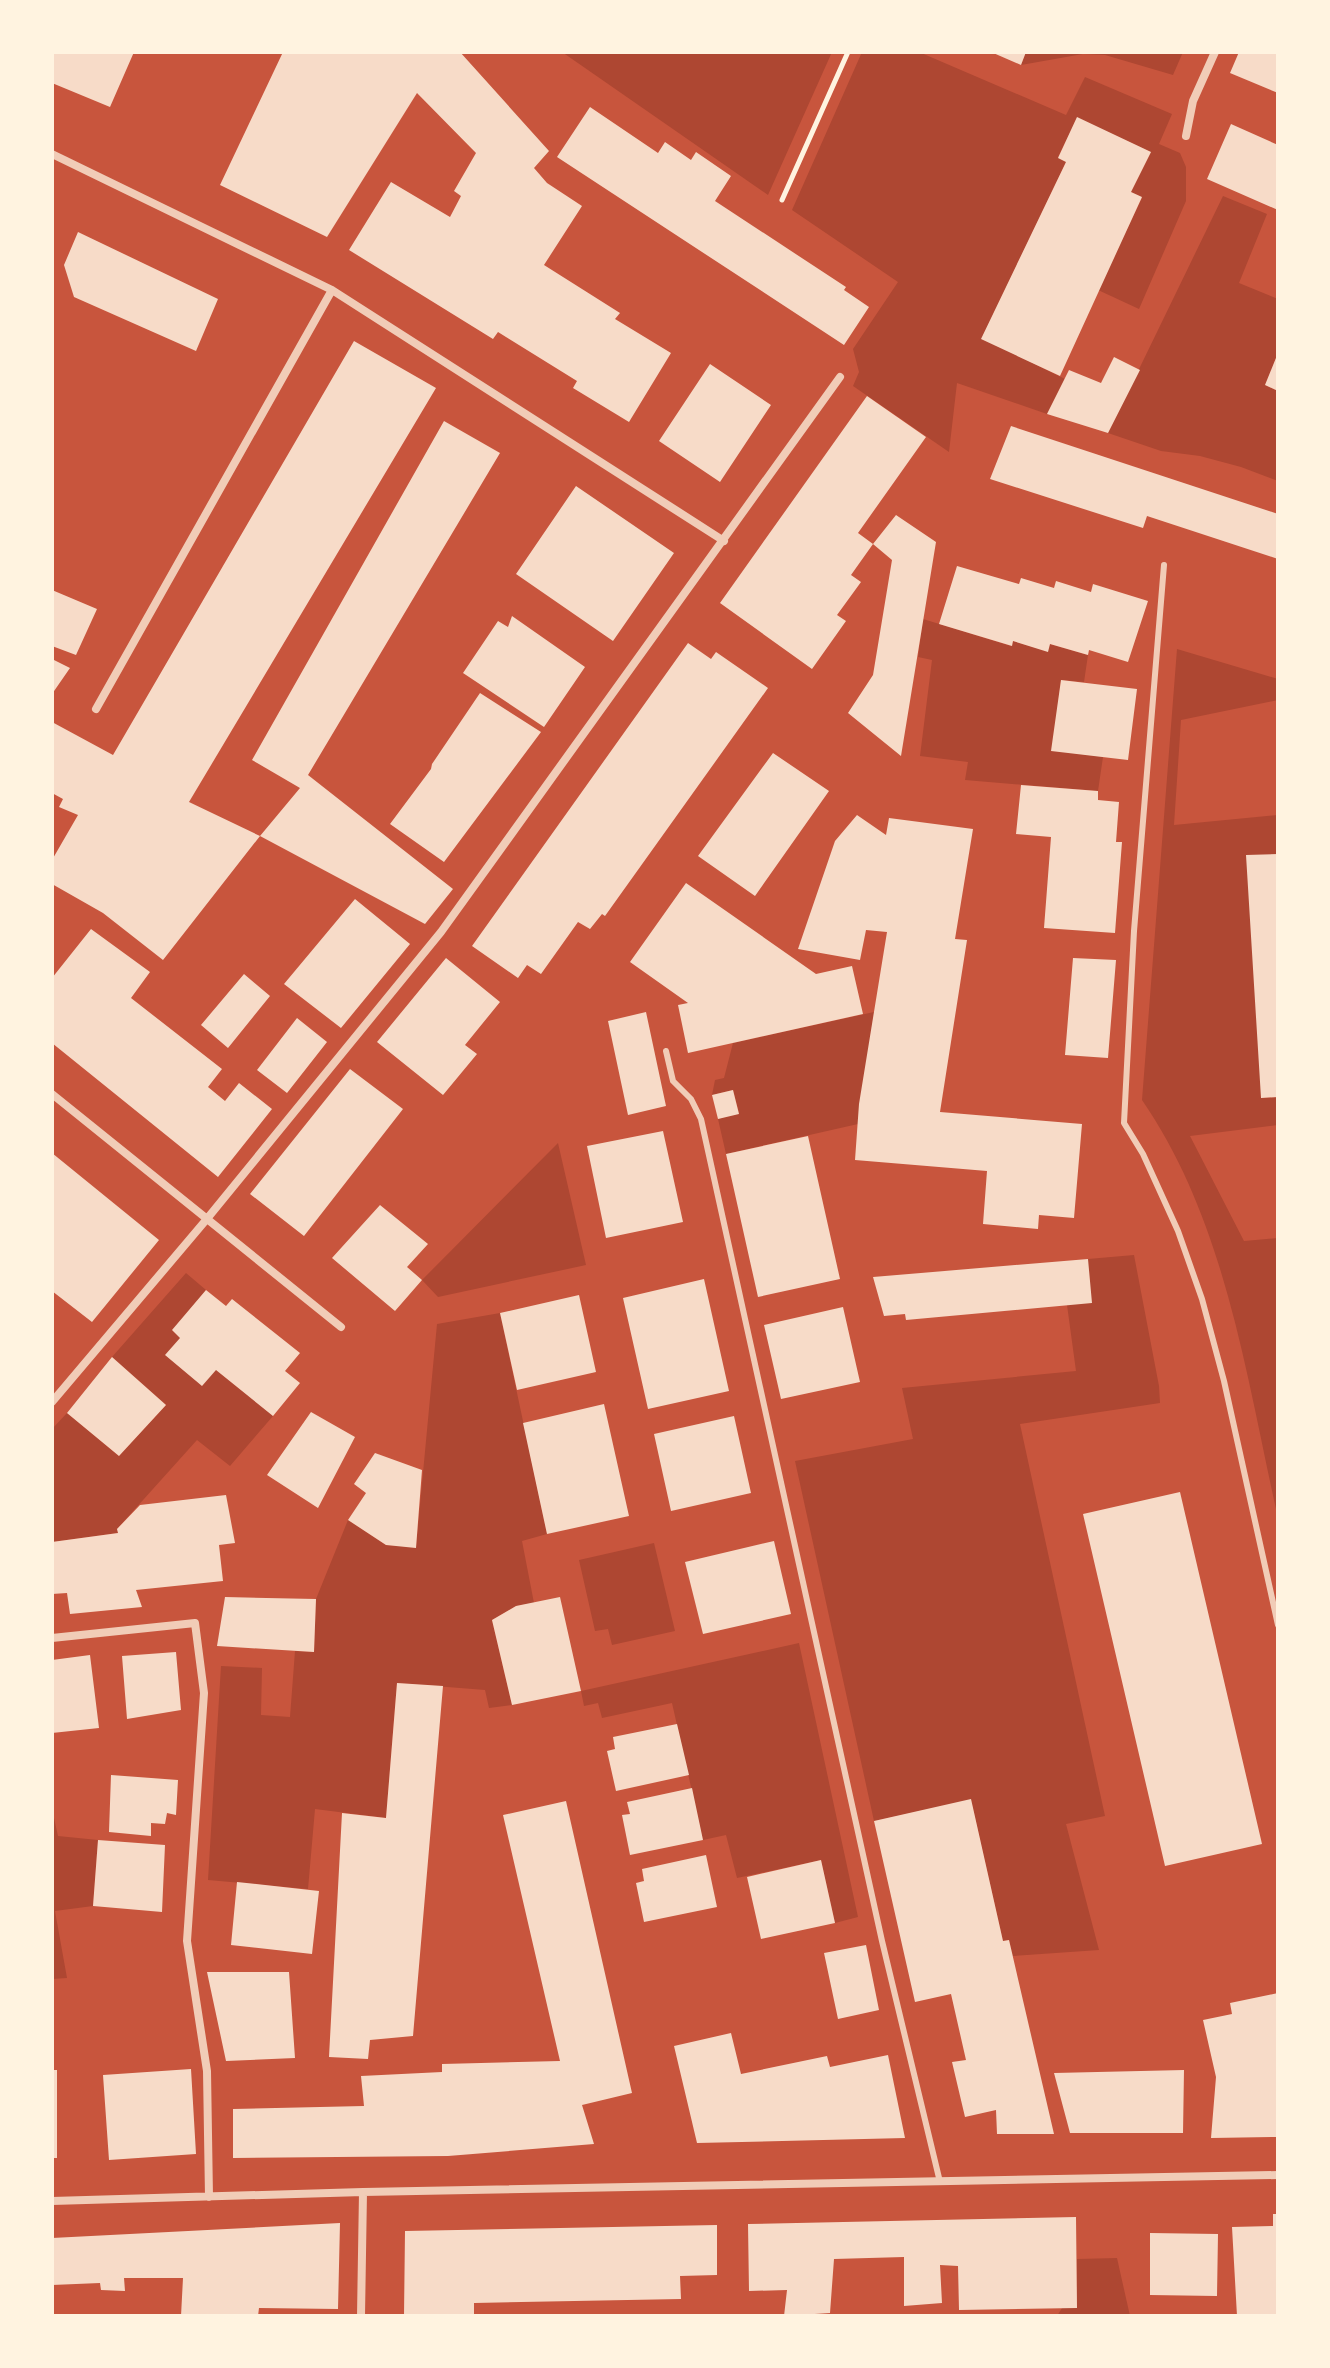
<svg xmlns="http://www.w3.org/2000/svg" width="1330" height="2368" font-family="Manrope,sans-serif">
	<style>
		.green { fill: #ae4732 }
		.building { fill: #f7dbc8 }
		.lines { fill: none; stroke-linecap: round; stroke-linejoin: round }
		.path { stroke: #fff3e0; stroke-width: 5 }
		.service { stroke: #f1ccb7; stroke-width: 6 }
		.minor { stroke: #f1ccb7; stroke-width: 8 }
	</style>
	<rect width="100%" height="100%" fill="#c8553d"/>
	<path class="green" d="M562,52H832L768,195Z
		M862,52H919L1066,115L1085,77L1172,114L1159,144L1180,153L1186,167V201L1139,309L1098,290L1142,198L1131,192L1151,152L1077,118L1058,157L1066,162L982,338L1065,379L1047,414L957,383L949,452L853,386L859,372L853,349L898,282L792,210Z
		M1026,52H1183L1173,75L1105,55L1083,54L1021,65Z
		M1223,196L1267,214L1239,283L1278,299V353L1265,385L1278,391V481L1241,467L1200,456L1161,451L1108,433Z
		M923,619L1011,646L1013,641L1047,651L1050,644L1088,655L1084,682L1061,680L1052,750L1103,757L1098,791L965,780L968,762L920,756L932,660L918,657Z
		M1177,649L1278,679V700L1181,720L1174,825L1278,815V854L1262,1098L1278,1097V1125L1190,1136L1244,1241L1278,1238V1518C1246,1376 1226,1222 1142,1100Z
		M874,1012L858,1124L726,1154L718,1119L739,1113L733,1090L712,1095L715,1080L724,1078L733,1043Z
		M558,1143L586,1265L438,1297L422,1280Z
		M1134,1255L1159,1386L1160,1403L1020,1424L1105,1816L1066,1824L1099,1950L1013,1956L1009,1940L1003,1941L971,1800L874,1821L795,1461L913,1439L902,1388L1076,1371L1067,1305L1088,1259Z
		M186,1273L206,1290L173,1331L273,1416L230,1466L197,1440L117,1529L118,1533L52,1542V1429L67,1413L119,1456L166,1405L112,1357Z
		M500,1313L547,1534L522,1541L534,1603L516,1606L492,1620L512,1705L489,1708L485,1690L397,1683L386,1818L315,1809L308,1889L208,1880L221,1666L262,1668L261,1715L290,1717L295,1651L314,1652L316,1599L348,1520L386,1545L416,1547L437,1324Z
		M654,1543L675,1631L612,1645L608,1629L595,1631L579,1560Z
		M799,1643L858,1917L835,1923L821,1860L737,1878L726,1835L703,1840L672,1703L602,1718L598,1703L584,1706L581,1691Z
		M52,1809L58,1836L98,1840L93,1906L55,1911L67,1978L52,1979Z
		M1117,2258L1130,2316H1057L1062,2308L1077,2307V2259Z"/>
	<path class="building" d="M52,52H134L110,107L52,83Z
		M283,52H460L549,151L534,168L547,183L582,206L544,265L620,313L615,319L671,353L629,422L573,388L577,381L498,332L493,339L349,250L391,182L450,217L461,196L454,191L476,153L417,93L327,237L220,185Z
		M991,52H1026L1021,65Z
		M1239,52H1278V93L1230,73Z
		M590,107L658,153L665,142L691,160L696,152L731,176L715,201L846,287L844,290L869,307L844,345L557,157Z
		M1077,117L1151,152L1131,192L1142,197L1060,376L981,339L1066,162L1058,158Z
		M1231,124L1278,145V210L1207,179Z
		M78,232L218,299L196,351L74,297L64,265Z
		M354,341L436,388L189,802L260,836L163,960L103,913L52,884V860L78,815L59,807L63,799L52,793V722L113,755Z
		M1278,353V391L1265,385Z
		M1114,357L1140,370L1108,433L1047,414L1069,370L1101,383Z
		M710,364L771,405L720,482L659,441Z
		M867,396L926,437L858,533L873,544L851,575L861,582L837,615L846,621L812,669L720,603Z
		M444,421L500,453L308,775L453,889L425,924L260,836L300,788L252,760Z
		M1011,426L1278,514V559L1147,516L1143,528L990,479Z
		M576,486L674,553L613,641L516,574Z
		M896,515L936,542L901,756L848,713L873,675L892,560L873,544Z
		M957,566L1019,584L1021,578L1054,588L1056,581L1091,592L1093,584L1148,601L1128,662L1089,650L1088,655L1050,644L1048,652L1013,641L1012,646L939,624Z
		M52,590L97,609L76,655L52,646Z
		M512,616L585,667L544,727L463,673L498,621L508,627Z
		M688,643L711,659L716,652L768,688L605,916L602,914L590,929L578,922L541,974L527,965L518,978L472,946Z
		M52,659L70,668L52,694Z
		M1061,680L1137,689L1128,760L1051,751Z
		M480,693L541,732L444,862L390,824L431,769L432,764Z
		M773,753L829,791L755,896L698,856Z
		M1021,785L1098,791V800L1119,802L1116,842H1122L1115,933L1044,928L1051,837L1016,834Z
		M857,815L886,835L889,818L973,829L955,939L967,940L940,1112L1082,1124L1074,1218L1039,1215L1038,1229L983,1224L987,1171L855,1160L859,1104L887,932L866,930L860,960L798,949L835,841Z
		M1278,854V1097L1261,1098L1246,855Z
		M686,883L816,974L852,966L863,1014L688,1053L678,1005L688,1003L630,962Z
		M355,899L410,944L341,1028L284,984Z
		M91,929L150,972L131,998L222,1069L208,1087L225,1101L239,1083L272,1109L218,1177L52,1043V978Z
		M446,958L500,1002L465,1045L477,1054L443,1095L377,1042Z
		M1073,958L1116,960L1108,1058L1065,1055Z
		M244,974L270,996L228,1048L201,1025Z
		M646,1012L666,1106L628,1115L608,1021Z
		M297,1018L327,1042L287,1093L257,1070Z
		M350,1069L403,1109L304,1236L250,1194Z
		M733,1090L739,1114L718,1119L712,1095Z
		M663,1131L683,1222L606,1238L587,1146Z
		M808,1136L840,1279L758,1297L726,1154Z
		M52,1153L159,1240L92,1322L52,1291Z
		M380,1205L428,1244L407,1267L422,1280L395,1311L332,1258Z
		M1088,1259L1092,1303L906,1320L905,1314L884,1316L873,1277Z
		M704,1279L729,1391L648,1409L623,1298Z
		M206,1290L226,1306L232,1299L300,1353L285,1371L300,1383L273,1416L216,1370L202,1386L165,1355L180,1338L172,1330Z
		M579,1295L596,1372L517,1390L500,1313Z
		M843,1307L860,1382L781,1399L764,1325Z
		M112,1357L166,1405L119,1456L67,1413Z
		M604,1404L629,1516L547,1534L523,1423Z
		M311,1412L355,1437L318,1508L267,1475Z
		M734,1416L751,1493L671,1511L654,1434Z
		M375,1453L422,1470L416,1548L386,1545L348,1520L366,1493L354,1484Z
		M1180,1492L1262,1844L1165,1866L1083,1514Z
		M226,1495L235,1543L219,1545L223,1581L136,1590L142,1607L70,1614L67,1593L52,1594V1542L118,1533L117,1529L140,1505Z
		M774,1541L791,1614L703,1634L685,1562Z
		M225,1597L316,1599L314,1652L217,1646Z
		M560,1597L581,1691L512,1705L492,1620L516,1606Z
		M176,1652L181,1710L127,1719L122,1656Z
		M90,1655L99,1728L52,1733V1660Z
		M397,1683L443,1686L413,2036L370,2040L368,2059L329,2057L342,1813L386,1818Z
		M677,1724L689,1775L616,1791L607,1751L615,1749L613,1737Z
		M111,1775L178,1780L176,1815L167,1813L165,1824L151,1823V1836L109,1832Z
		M692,1788L703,1840L630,1855L622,1815L630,1814L627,1802Z
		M971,1799L1003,1941L1009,1940L1054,2134H997L996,2110L965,2117L952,2062L966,2060L951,1994L915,2002L874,1821Z
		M566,1801L632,2093L582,2105L594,2144L448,2156L233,2158V2109L364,2106L361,2076L442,2072V2064L560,2061L503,1815Z
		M98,1840L165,1845L162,1912L93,1906Z
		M706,1855L717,1907L644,1922L636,1883L644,1881L642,1869Z
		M821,1860L835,1923L761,1939L747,1877Z
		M237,1882L319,1891L312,1954L231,1945Z
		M866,1945L879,2010L838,2019L824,1953Z
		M207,1972H289L295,2058L226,2061Z
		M1278,1993V2137L1211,2138L1216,2077L1203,2020L1232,2014L1230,2003Z
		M731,2033L741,2074L827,2056L830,2067L888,2055L905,2138L697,2143L674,2046Z
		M191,2069L196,2154L109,2160L103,2075Z
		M52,2070H57V2158H52Z
		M1184,2070L1183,2133H1070L1054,2073Z
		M1273,2214H1278V2316H1237L1232,2227L1273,2226Z
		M1076,2217L1077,2308L959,2310L958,2266L940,2265L942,2303L904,2306V2257L834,2259L830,2313L784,2316L787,2290L749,2291L748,2224Z
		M340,2223L338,2309L259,2308L258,2316H181L183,2278H124L125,2291L101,2290L100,2283L52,2285V2238Z
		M717,2225V2275L680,2276L681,2299L474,2303V2316H404L405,2231Z
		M1150,2233L1218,2234L1217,2296L1150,2295Z"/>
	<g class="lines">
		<path class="path" d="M782,200L848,52"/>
		<path class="service" d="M1164,565L1134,931L1124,1123L1143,1154L1178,1231L1202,1299L1224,1381L1278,1625
			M666,1051L673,1081L691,1099L701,1119L882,1941L940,2182"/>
		<path class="minor" d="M1186,136L1193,101L1215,52
			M52,154L332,290L724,541
			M96,709L332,290
			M52,1094L341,1327
			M52,1402L206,1220L441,932L840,377
			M52,1638L195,1623L204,1693L187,1941L207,2071L209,2197
			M52,2201L363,2192L1278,2175
			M361,2316L363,2192"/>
	</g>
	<rect width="1330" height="2368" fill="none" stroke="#fff3e0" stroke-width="108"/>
</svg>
